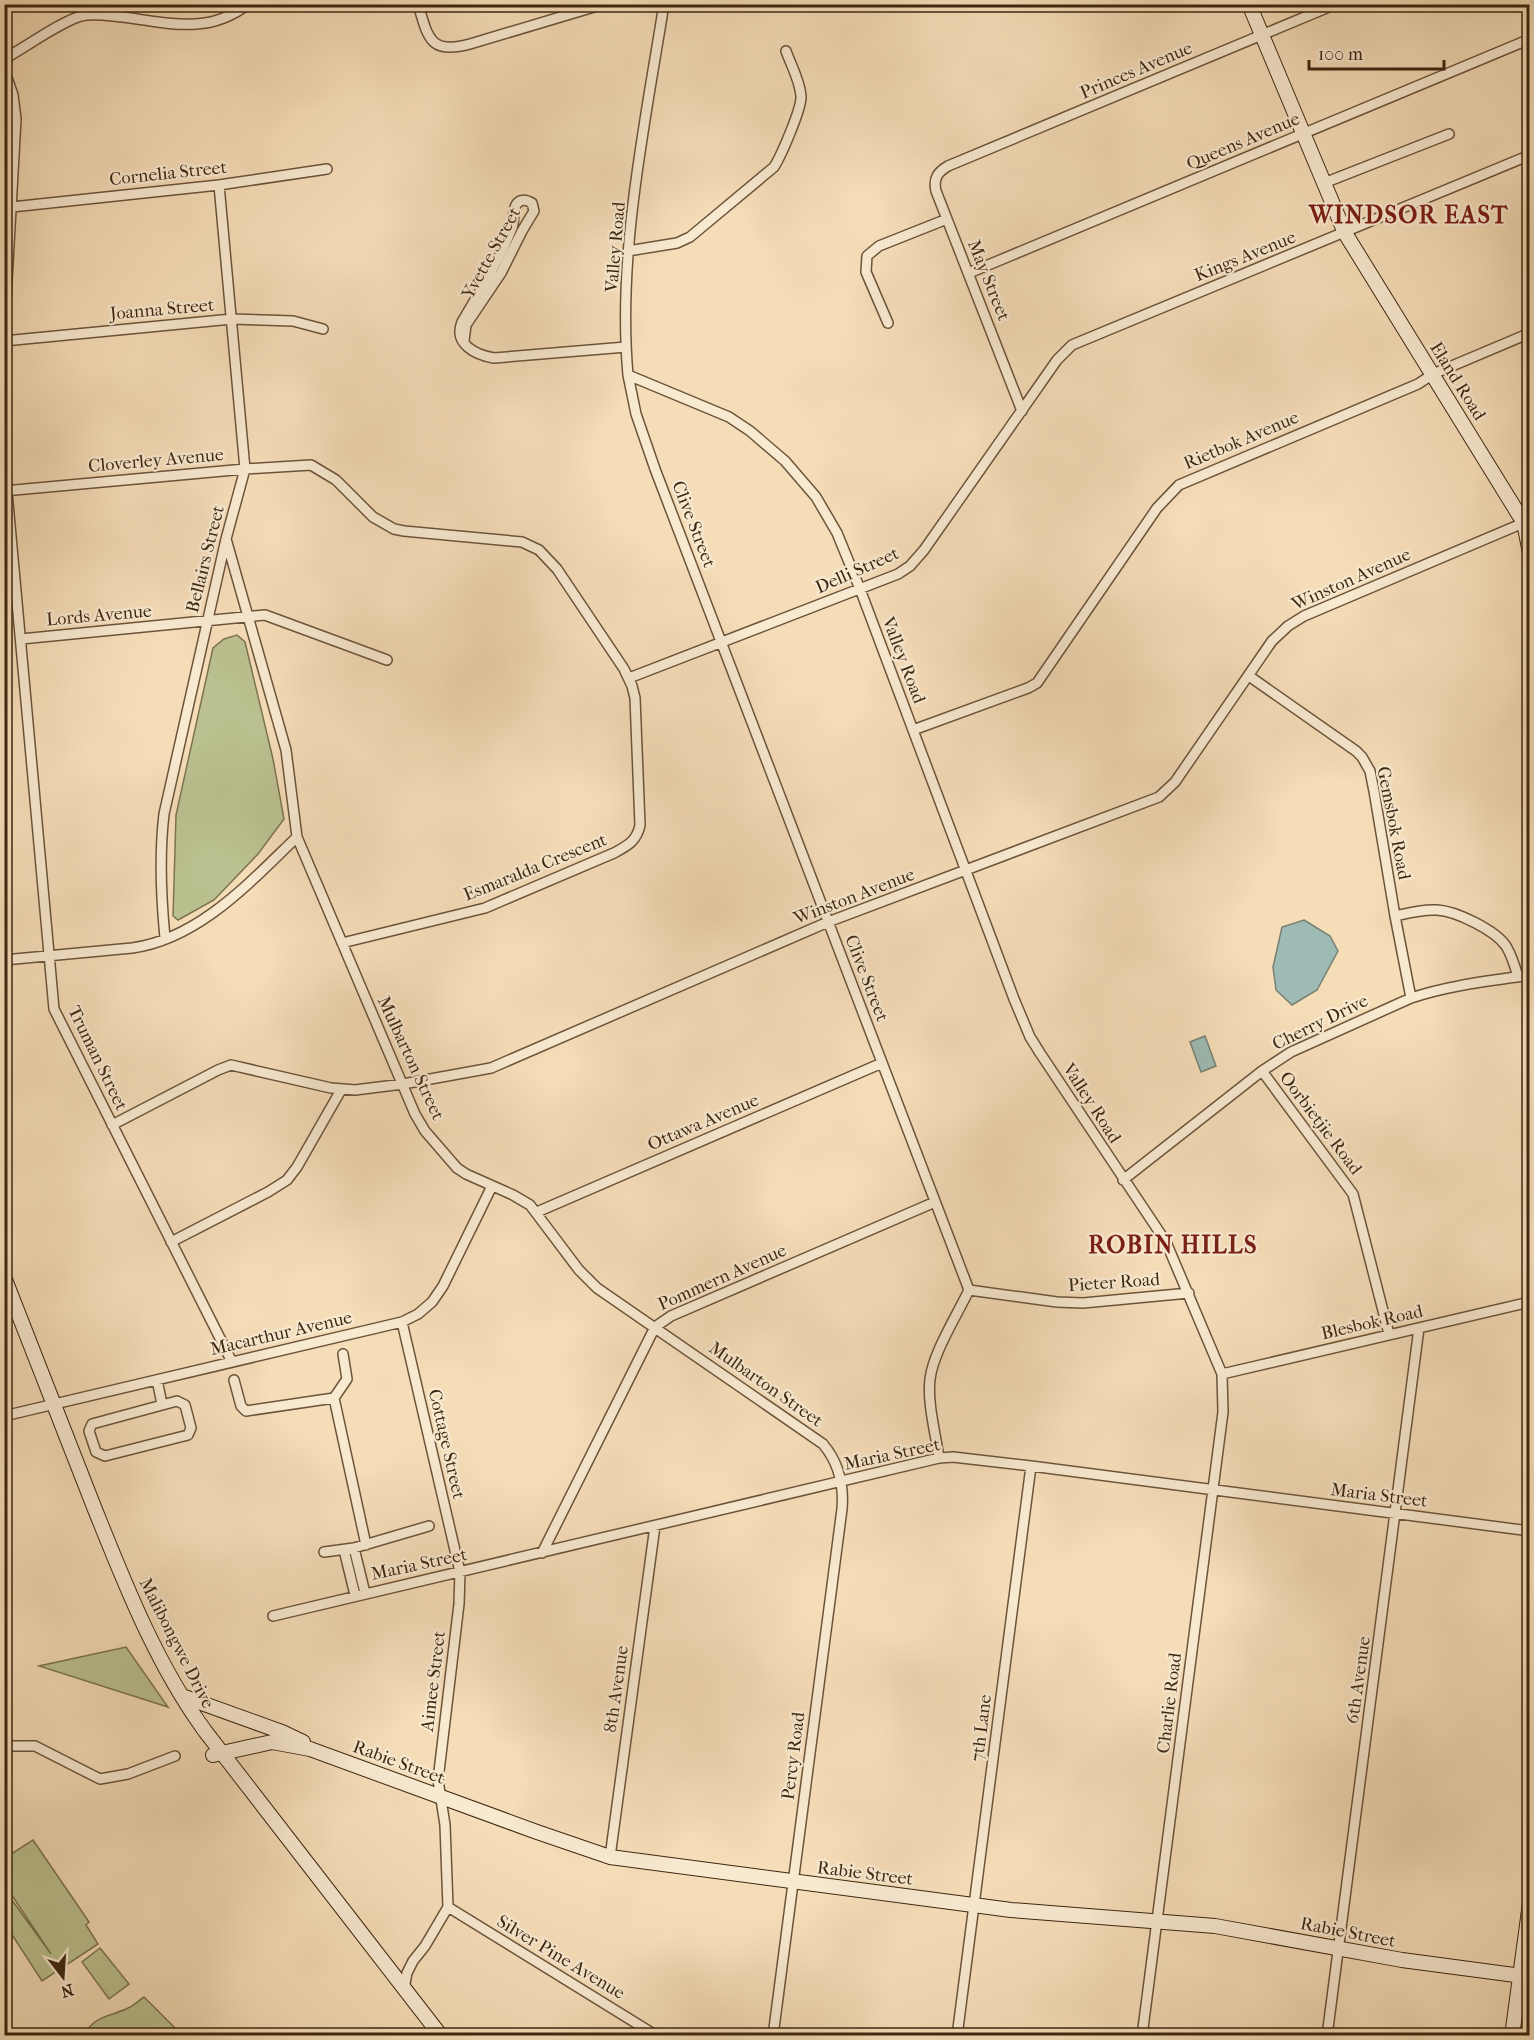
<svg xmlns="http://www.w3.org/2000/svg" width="1534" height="2040" font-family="'IM FELL French Canon',serif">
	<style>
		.green { fill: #bbc190; stroke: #7c7450; stroke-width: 1.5 }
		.water { fill: #9dbbb4; stroke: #778072; stroke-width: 1.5 }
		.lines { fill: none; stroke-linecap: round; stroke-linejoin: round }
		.street-casing { stroke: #6c543a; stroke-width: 12 }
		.secondary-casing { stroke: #3e2710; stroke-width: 16 }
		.street { stroke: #f8e9d1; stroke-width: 9 }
		.secondary { stroke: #f8e9d1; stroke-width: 14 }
		.labels { text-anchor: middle; stroke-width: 4.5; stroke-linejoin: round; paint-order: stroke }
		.street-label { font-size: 18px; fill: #3e2710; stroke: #f8e9d1 }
		.district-label { font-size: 24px; font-weight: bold; letter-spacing: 1.5px; fill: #7a1f14; stroke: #f8e9d1 }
	</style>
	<rect width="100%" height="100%" fill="#f5ddb8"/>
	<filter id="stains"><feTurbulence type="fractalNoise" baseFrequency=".00333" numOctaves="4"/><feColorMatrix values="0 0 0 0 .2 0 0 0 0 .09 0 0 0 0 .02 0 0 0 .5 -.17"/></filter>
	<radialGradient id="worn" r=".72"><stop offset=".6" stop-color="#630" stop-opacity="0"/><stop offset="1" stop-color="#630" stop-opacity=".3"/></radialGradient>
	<path class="green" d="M237,635L245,642L273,759L284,819L258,854L214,900L178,920L173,916L176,815L213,648L224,639Z
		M126,1647L168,1707L39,1666Z
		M33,1840L89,1922L86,1925L98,1944L42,1981L5,1924V1899L9,1896L51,1954L5,1885V1858Z
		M100,1948L129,1984L109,1999L82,1962Z
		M144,1997L182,2035H84C95,2015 110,2017 128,2008C134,2006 139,2000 144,1997Z"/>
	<path class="water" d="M1304,920L1330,936L1338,951L1317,990L1292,1005L1276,990L1273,967L1282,927Z
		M1205,1036L1216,1066L1201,1072L1190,1042Z"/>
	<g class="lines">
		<g class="street-casing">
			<path id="street" d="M418,4C428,38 430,55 470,44L604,4
				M664,4C645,124 617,254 628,375L729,417L750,431L785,461L816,497L837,533L860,589L1014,999L1030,1037L1040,1053L1166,1242L1222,1374L1223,1412L1142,2036
				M4,59C24,48 62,21 81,16C95,13 109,16 123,17C168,23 209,35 248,4
				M4,69L13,95L16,119L4,335
				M1324,183L1449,134
				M12,207L219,185L327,169
				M628,251L677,243L690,237L774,167C781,156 802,108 801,96C800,81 791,65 786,51
				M969,273L1530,39
				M888,323L866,272L867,256L879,246L947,219
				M4,341L232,319L293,321L323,329
				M464,341L466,325L501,273L522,231L534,211L532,203C527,200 520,198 516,205C512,212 515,220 512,228C499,261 480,291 462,322C453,344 476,355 494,358L626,347
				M628,375L636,414L655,469L969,1290C957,1315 933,1353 930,1379C927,1403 936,1435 939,1458
				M1022,411L936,191C933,178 938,172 948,166L1336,4
				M4,459L54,1009L232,1362
				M4,491L245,469L311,465L336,480L373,517L394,529L404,531L522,542L539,550L557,569L624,669L632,686L635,698L640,825C637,841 627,846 614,853L485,908L342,943
				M226,539L286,750L297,837L415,1114L425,1131L457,1168L466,1174L513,1195L530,1205L579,1270L597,1288L823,1444C839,1463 844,1485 842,1509L773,2036
				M21,639L265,615L387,660
				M1249,676L1356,751L1362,757L1370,771L1374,791L1395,916L1411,998
				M629,678L898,574L910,566L924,550L1057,360L1072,345L1530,155
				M913,730L1028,688L1037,683L1157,508L1179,485L1418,384L1433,374L1530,333
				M1395,916C1408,913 1423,909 1437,910C1456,911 1495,930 1506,946C1512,956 1515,966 1518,977
				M165,938C161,897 159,856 164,814L226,539L245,469L219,185
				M4,960L132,948C199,939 251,881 297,837
				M1262,1071L1353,1194L1389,1334
				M112,1125L218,1070L231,1065L331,1088L355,1090L403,1084L491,1068L828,922L1159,797L1175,782L1272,641L1288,626L1304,616L1528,521
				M1123,1180L1262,1071L1291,1052L1411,998C1450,985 1489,981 1530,975
				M537,1212L882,1063
				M171,1242L268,1192L287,1180L297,1167L341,1090
				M969,1290L1057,1302L1083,1303L1189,1293
				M402,1322L460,1572L459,1604L438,1780L445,1825L448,1907L425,1946L413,1961L407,1973L404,1989
				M1222,1374L1530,1302
				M157,1380L162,1404
				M234,1380L241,1406L246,1411L334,1398L347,1379L343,1354
				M334,1398L366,1545
				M177,1401L185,1405L191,1428L188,1435L105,1456L96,1452L89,1431L92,1424Z
				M4,1416L402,1322L418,1314L432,1302L443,1286L492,1186
				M354,1548L365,1593
				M344,1550L355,1595
				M324,1552L354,1548L429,1526
				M542,1553L655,1327L671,1316L935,1202
				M273,1616L939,1458L953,1457L1031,1466L1530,1531
				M4,1746H35L100,1779L128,1774L175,1756
				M610,1857L655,1526
				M448,1907L657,2036
				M957,2036L1031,1466
				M1327,2036L1419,1328"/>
		</g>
		<g class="secondary-casing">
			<path id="secondary" d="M1249,4L1345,233L1524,523L1530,553
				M4,1277C34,1354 64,1430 94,1507C125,1584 156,1664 205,1731L441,2036
				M182,1696L282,1732L303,1742
				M213,1755L272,1742L310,1749L537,1832L610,1857L1011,1910L1215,1926L1402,1960L1530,1977
				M1512,2036L1530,1903"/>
		</g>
		<use href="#street" class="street"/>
		<use href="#secondary" class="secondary"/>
	</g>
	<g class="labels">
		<g class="street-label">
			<text transform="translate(1136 70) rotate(-23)" y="6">Princes Avenue</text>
			<text transform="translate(1243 141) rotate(-23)" y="6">Queens Avenue</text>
			<text transform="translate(168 173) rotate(-6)" y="6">Cornelia Street</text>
			<text transform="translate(615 247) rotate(-85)" y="6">Valley Road</text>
			<text transform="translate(491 253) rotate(-61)" y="6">Yvette Street</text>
			<text transform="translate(1245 256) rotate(-22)" y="6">Kings Avenue</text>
			<text transform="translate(989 280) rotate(68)" y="6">May Street</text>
			<text transform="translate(162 309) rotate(-5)" y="6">Joanna Street</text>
			<text transform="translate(1458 381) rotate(58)" y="6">Eland Road</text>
			<text transform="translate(1241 440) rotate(-23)" y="6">Rietbok Avenue</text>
			<text transform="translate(156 460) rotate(-5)" y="6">Cloverley Avenue</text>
			<text transform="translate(694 524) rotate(69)" y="6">Clive Street</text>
			<text transform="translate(205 559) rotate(-76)" y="6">Bellairs Street</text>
			<text transform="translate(857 570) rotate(-24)" y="6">Delli Street</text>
			<text transform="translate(1351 579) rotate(-24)" y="6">Winston Avenue</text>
			<text transform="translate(99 615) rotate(-5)" y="6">Lords Avenue</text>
			<text transform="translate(904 660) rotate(69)" y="6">Valley Road</text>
			<text transform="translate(1394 823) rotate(79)" y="6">Gemsbok Road</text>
			<text transform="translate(535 867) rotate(-22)" y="6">Esmaralda Crescent</text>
			<text transform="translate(854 896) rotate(-21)" y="6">Winston Avenue</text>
			<text transform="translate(867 978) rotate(69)" y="6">Clive Street</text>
			<text transform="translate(1320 1022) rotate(-26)" y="6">Cherry Drive</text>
			<text transform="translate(98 1058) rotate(64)" y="6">Truman Street</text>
			<text transform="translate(411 1058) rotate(65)" y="6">Mulbarton Street</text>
			<text transform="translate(1092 1103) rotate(57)" y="6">Valley Road</text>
			<text transform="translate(703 1122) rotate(-23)" y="6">Ottawa Avenue</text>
			<text transform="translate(1321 1123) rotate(53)" y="6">Oorbietjie Road</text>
			<text transform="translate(722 1277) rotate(-24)" y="6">Pommern Avenue</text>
			<text transform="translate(1114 1282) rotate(-4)" y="6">Pieter Road</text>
			<text transform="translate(1372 1322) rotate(-13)" y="6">Blesbok Road</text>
			<text transform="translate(281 1333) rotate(-13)" y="6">Macarthur Avenue</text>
			<text transform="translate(766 1384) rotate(35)" y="6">Mulbarton Street</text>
			<text transform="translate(447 1444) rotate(77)" y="6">Cottage Street</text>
			<text transform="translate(892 1454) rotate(-12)" y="6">Maria Street</text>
			<text transform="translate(1379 1495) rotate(7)" y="6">Maria Street</text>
			<text transform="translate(419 1564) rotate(-12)" y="6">Maria Street</text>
			<text transform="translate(177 1643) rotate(63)" y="6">Malibongwe Drive</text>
			<text transform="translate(1358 1680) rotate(-82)" y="6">6th Avenue</text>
			<text transform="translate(433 1681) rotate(-83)" y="6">Aimee Street</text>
			<text transform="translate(616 1689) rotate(-82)" y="6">8th Avenue</text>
			<text transform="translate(1169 1703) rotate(-83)" y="6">Charlie Road</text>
			<text transform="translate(981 1728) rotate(-83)" y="6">7th Lane</text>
			<text transform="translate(793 1756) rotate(-83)" y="6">Percy Road</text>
			<text transform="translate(399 1762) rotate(20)" y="6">Rabie Street</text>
			<text transform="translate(865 1873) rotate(7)" y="6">Rabie Street</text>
			<text transform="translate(1348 1932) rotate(11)" y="6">Rabie Street</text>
			<text transform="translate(561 1957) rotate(31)" y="6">Silver Pine Avenue</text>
		</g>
		<g class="district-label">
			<text x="1409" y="223">WINDSOR EAST</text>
			<text x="1173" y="1253">ROBIN HILLS</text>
		</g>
	</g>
	<rect width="1534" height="2040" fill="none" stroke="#f5ddb8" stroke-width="24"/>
	<rect x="6" y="6" width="1522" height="2028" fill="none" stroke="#3e2710" stroke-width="3"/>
	<rect x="12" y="12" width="1510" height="2016" fill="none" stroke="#3e2710" stroke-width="1.5"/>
	<g transform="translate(63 1977) rotate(163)" stroke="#f8e9d1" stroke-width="4.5" paint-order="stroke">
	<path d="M0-4.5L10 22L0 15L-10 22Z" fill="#3e2710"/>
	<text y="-9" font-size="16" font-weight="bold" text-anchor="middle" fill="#3e2710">N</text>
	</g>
	<path d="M1309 60v9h135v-9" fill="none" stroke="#3e2710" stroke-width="3"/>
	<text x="1318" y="60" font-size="18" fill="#3e2710" stroke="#f8e9d1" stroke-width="4.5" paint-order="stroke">100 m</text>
	<rect width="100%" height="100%" filter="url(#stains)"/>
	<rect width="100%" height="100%" fill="url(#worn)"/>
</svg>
